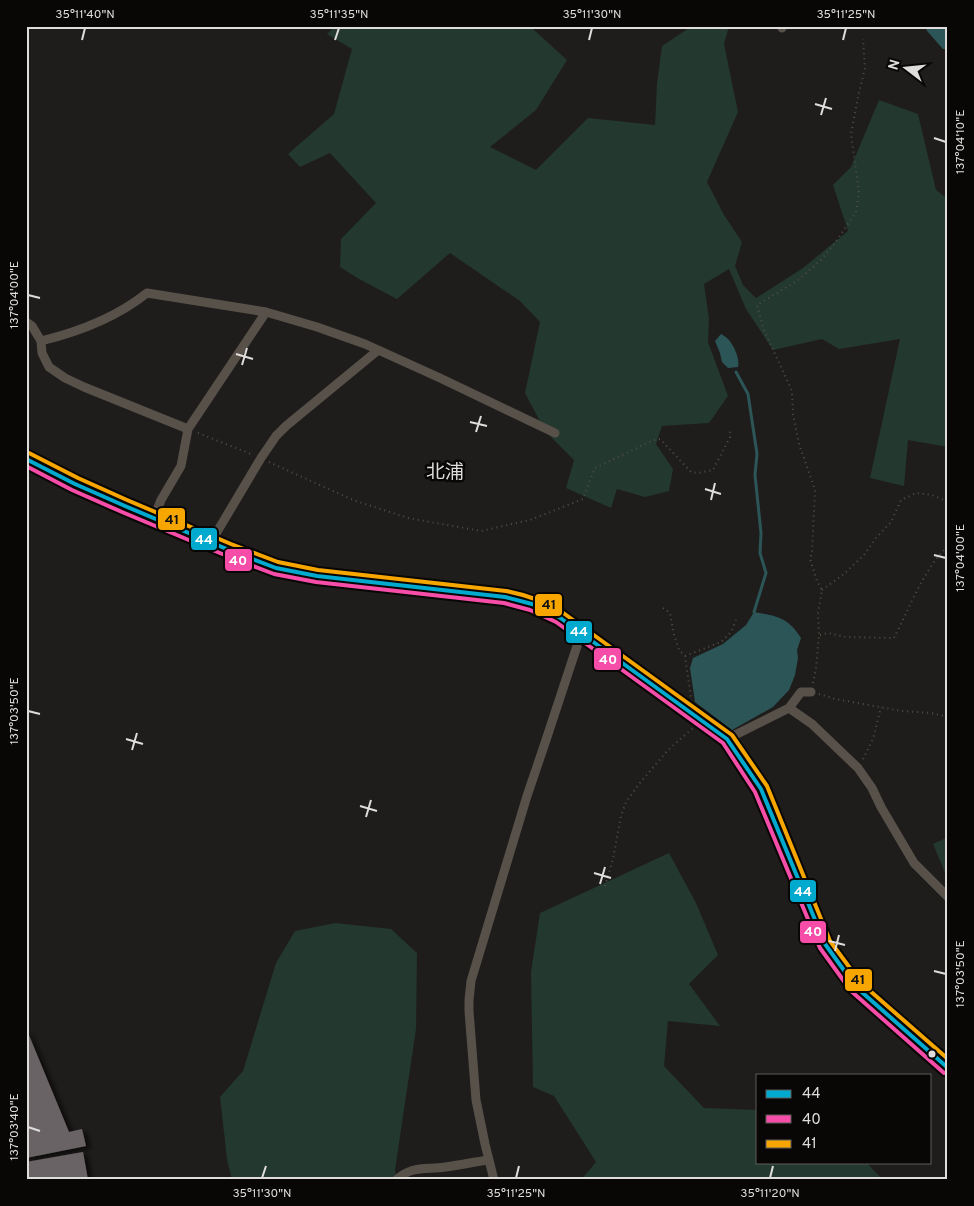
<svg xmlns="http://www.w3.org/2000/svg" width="974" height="1206" font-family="Overpass,'Noto Sans JP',sans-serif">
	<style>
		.green { fill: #23382e }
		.water { fill: #2c5557 }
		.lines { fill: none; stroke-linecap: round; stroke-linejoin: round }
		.stream { stroke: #2c5557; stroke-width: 3 }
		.building { fill: #6b6365; filter: url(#shadow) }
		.path { stroke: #534e49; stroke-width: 2; stroke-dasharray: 1 4; stroke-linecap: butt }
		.minor { stroke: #57514a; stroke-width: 9 }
		.primary { stroke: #584e43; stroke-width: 14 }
		.bus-1-casing { stroke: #090706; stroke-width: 8 }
		.bus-2-casing { stroke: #090706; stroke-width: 8 }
		.bus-3-casing { stroke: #090706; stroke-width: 8 }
		.bus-1 { stroke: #00a9ce; stroke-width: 4 }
		.bus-2 { stroke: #f54da8; stroke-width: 4 }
		.bus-3 { stroke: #f7a600; stroke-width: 4 }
		.ticks { fill: none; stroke: #dfdddb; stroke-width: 2 }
		.bus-dot { fill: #dfdddb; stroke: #090706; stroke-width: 2 }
		.labels { text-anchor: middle; stroke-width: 5; stroke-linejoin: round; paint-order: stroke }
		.quarter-label { font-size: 19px; fill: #dfdddb; stroke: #090706 }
		.line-badge { stroke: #090706; stroke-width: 2 }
		.badge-label { font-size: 14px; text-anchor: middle; font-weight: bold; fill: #fff }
		.pale-badge-label { font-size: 14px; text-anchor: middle; font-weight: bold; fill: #111 }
		.neatline { fill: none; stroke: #dfdddb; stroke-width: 2 }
		.ticks-label { font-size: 12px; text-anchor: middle; fill: #dfdddb }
	</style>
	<defs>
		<filter id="shadow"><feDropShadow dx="5" dy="3" stdDeviation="2.5" flood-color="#0009"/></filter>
	</defs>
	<rect width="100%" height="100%" fill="#1f1d1b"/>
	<path class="green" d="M335,26H535L533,29L567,60L536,110L490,147L536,170L588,118L655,125L657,84L662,46L692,26H729L724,44L738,112L707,182L724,215L742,242L735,266L743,285L756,298L803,268L848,231L833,185L851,167L879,100L918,114L936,190L948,199V447L908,440L904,486L870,478L900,339L839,349L822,339L773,350L746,309L729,269L704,284L709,319L708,342L728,396L709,423L662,426L656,444L673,469L669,491L645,497L617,489L611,508L566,488L574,460L545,431L525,393L540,322L520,301L450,253L397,299L359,279L340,267L341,239L376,203L330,153L300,167L288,154L334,114L352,49L327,34Z
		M948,837V876L946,875L933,844Z
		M669,853L696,903L718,955L689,984L720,1026L668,1021L664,1066L704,1108L758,1110V1162H866L883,1180H581L596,1162L554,1096L533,1087L531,972L540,913Z
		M335,923L391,929L417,953L416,1029L395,1170L397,1180H232L227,1159L220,1097L243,1071L276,963L295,931Z"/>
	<path class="water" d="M926,26H948V49H943L927,31Z
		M721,334C723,335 726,337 728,339C734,345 740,359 738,367L728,368L722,362L720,353L715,341Z
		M754,612C777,616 788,617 801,638L797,650L798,658L795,675L789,690L773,707L732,730L695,702L690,668L693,658L723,644L746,625Z"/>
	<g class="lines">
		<path class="stream" d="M736,372L748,394L757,454L755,475L761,533L760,553L766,573L754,612"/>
	</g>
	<path class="building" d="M26,1028L69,1132L82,1129L86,1146L26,1158Z
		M83,1152L88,1180H26V1162Z"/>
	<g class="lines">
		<path class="path" d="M198,433L251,454
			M269,462L353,500L408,518L481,531L530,520L583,499L595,468L654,440L660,439L691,472L698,473L713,470L730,437V428
			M822,590L844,574L864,555L876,538L891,522L901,500L916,493L932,495L948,502
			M663,608L670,613L674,635L679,650L685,656L691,698
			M820,635L828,633L846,637L894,638C909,609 924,568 948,546
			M685,656L721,642L731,632L736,620
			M813,683L816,668L819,635L818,613L822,590L817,581L810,559L812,552L815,490L799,444L793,414L792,391L764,330L757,305L797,281L820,261L835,243L856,212L859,192L851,134L858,97L865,68L863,39
			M819,694L835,699L902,711L931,713L948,717
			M863,759L873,739L881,707
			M605,886L613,859L621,816L626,802L639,784L668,750L693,728"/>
		<path class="minor" d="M782,28V26
			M26,322L32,326L41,341L42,353L49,367L65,378L84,387L188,429
			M41,341C78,332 117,317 147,293L266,312L317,327L365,344L440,378L555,433
			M154,518L161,500L181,466L188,429L266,312
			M211,542L261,458L276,436L286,426L377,351
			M789,708L812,724L858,768L872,788L881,807L914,863L948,897
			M727,739L789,708L801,692H811
			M396,1180C413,1165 425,1170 445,1167C460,1165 474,1162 489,1160
			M494,1180L485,1144L476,1100L469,1011V1000L471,981L527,796L545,743L581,634"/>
		<path class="primary" d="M26,459L75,484L125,506L229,550L276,568L317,576L485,594C513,598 535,601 559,617L727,739L745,764L761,789L825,944L856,987L948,1068"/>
		<g class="bus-1-casing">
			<path id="bus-1" d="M26,459L75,484L125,506L229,550L276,568L317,576L505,597L532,604L559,617L727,739L761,789L825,944L856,987L948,1068"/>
		</g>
		<g class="bus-2-casing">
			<path id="bus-2" d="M26,466L72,490L122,512L227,556L274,574L316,582L504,603L530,610L556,622L723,743L755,792L820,948L851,991L944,1073"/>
		</g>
		<g class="bus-3-casing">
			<path id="bus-3" d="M29,453L78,478L127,500L231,544L278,562L318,570L506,591C527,595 544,601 562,612L732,735L767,786L830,941L861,983L948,1059"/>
		</g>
		<use href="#bus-1" class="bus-1"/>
		<use href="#bus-2" class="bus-2"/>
		<use href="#bus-3" class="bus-3"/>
	</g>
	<path class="ticks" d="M82,40L85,28M335,40L339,28M589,40L592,28M843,40L846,28M815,104L832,109M821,115L826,98M934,138L946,142M28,295L40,298M236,354L253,359M242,365L247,348M470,422L487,426M476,432L481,416M705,489L721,494M711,500L715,483M934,555L946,558M28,711L40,714M126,739L143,744M132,750L137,733M360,806L377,811M366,817L371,800M594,873L611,878M600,884L605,867M829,941L845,945M835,951L839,935M934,971L946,974M28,1127L40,1131M262,1178L266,1166M516,1178L519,1166M770,1178L773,1166"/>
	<circle class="bus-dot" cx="932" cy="1054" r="4.5"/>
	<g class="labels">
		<g class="quarter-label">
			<text x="445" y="478">北浦</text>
		</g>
	</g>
	<g class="line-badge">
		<rect x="157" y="507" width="29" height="24" rx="5" fill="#f7a600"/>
		<rect x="190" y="527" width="28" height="24" rx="5" fill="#00a9ce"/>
		<rect x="224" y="548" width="29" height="24" rx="5" fill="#f54da8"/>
		<rect x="534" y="593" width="29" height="24" rx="5" fill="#f7a600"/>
		<rect x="565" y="620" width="28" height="24" rx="5" fill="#00a9ce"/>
		<rect x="593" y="647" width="29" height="24" rx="5" fill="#f54da8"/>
		<rect x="789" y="879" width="28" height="24" rx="5" fill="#00a9ce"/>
		<rect x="799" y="920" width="28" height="24" rx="5" fill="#f54da8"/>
		<rect x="844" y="968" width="29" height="24" rx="5" fill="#f7a600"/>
	</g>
	<g class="badge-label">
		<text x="204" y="544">44</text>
		<text x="238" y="565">40</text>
		<text x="579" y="636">44</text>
		<text x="608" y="664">40</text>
		<text x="803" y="896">44</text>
		<text x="813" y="936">40</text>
	</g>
	<g class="pale-badge-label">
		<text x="172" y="524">41</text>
		<text x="549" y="609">41</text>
		<text x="858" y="984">41</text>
	</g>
	<rect width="974" height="1206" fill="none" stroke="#090706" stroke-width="55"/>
	<rect x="756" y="1074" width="175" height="90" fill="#090706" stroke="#5f5d5b"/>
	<rect x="766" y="1090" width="25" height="8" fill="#00a9ce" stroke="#5f5d5b"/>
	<text x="802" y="1098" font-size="15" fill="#dfdddb">44</text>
	<rect x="766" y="1115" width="25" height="8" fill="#f54da8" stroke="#5f5d5b"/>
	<text x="802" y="1124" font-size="15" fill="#dfdddb">40</text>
	<rect x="766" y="1140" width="25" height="8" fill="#f7a600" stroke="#5f5d5b"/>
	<text x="802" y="1148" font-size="15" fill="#dfdddb">41</text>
	<g transform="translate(906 68) rotate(286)" stroke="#090706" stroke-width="4" paint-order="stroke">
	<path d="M0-4L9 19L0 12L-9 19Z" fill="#dfdddb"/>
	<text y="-8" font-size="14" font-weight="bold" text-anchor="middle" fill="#dfdddb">N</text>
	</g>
	<rect x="28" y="28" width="918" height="1150" class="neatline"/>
	<g class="ticks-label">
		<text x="85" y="18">35°11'40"N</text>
		<text x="339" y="18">35°11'35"N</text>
		<text x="592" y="18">35°11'30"N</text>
		<text x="846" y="18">35°11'25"N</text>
		<text transform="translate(960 142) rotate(-90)" y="4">137°04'10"E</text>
		<text transform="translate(14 295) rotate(-90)" y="4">137°04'00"E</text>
		<text transform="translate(960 558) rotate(-90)" y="4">137°04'00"E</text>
		<text transform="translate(14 711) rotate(-90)" y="4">137°03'50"E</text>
		<text transform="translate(960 974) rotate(-90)" y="4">137°03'50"E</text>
		<text transform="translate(14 1127) rotate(-90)" y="4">137°03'40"E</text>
		<text x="262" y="1197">35°11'30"N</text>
		<text x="516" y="1197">35°11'25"N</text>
		<text x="770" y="1197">35°11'20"N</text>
	</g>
</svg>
